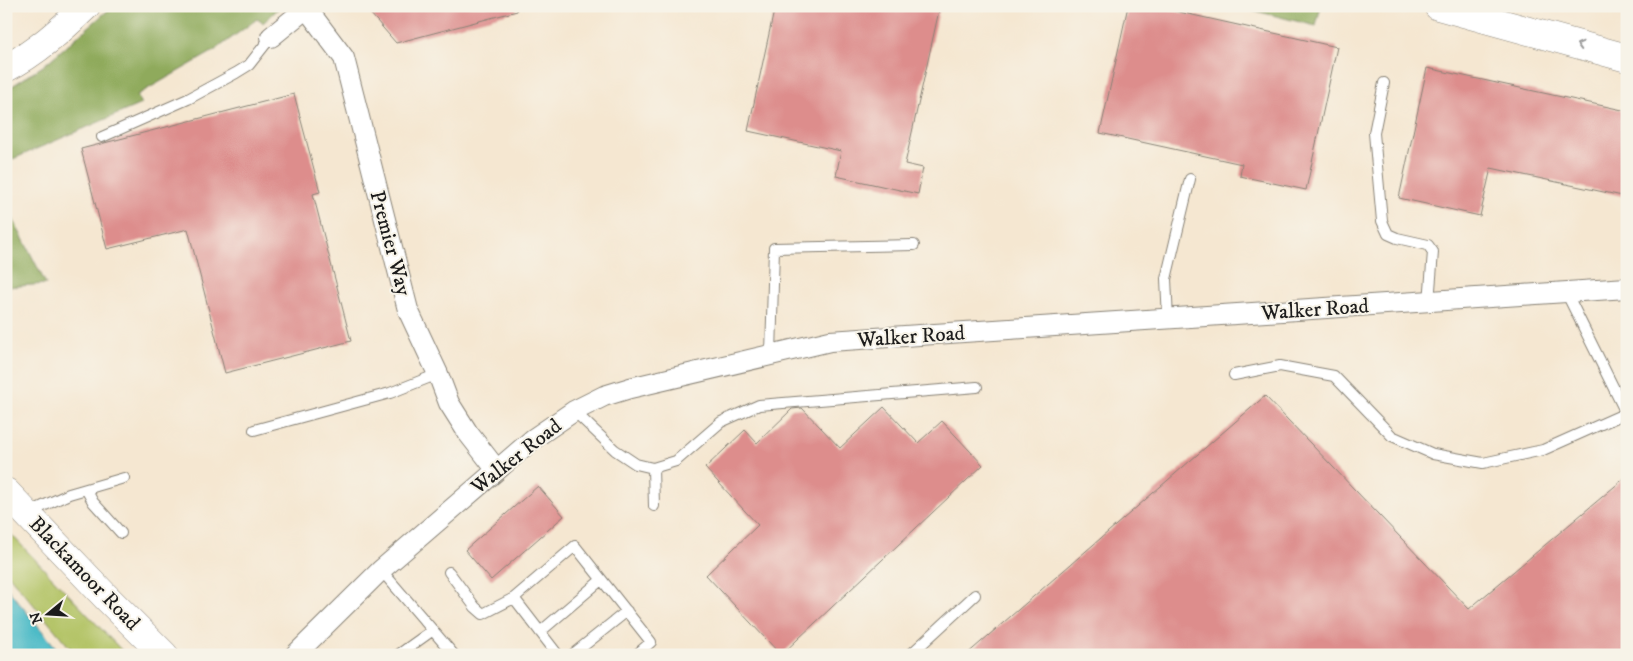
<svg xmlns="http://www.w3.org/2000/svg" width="1633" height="661" font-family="'IM FELL DW Pica',serif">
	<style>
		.green { fill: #b4c467; stroke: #687042 }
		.forest { fill: #8faa5c; stroke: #56633c }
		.water { fill: #4ebbc7; stroke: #356c72 }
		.building { fill: #dd8d8c }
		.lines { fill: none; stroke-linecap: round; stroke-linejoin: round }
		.service-casing { stroke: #888276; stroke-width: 12 }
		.minor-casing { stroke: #888276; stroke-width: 22 }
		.secondary-casing { stroke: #888276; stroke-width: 29 }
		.trunk-casing { stroke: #888276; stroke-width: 29 }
		.motorway-casing { stroke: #888276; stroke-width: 29 }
		.service { stroke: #fff; stroke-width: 10 }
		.minor { stroke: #fff; stroke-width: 20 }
		.secondary { stroke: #fff; stroke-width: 28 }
		.trunk { stroke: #fff; stroke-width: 28 }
		.motorway { stroke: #fff; stroke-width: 28 }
		.oneway { stroke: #999 }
		.labels { text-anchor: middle; stroke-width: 4; stroke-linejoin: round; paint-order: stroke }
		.street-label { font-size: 21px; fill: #1c1c1c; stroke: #f7f3e8 }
	</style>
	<rect width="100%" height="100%" fill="#f7f3e8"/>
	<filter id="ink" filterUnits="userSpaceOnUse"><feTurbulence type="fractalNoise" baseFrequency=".02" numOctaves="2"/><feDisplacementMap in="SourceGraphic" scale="10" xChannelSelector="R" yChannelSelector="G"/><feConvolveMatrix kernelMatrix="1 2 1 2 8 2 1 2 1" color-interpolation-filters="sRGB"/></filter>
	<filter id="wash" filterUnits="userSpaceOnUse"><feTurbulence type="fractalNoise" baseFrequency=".0096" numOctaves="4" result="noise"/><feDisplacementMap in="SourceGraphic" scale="20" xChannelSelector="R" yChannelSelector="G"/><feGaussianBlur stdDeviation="1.12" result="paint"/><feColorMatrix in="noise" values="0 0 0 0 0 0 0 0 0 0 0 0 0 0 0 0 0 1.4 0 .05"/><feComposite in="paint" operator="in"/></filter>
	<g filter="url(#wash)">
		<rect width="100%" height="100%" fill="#f5e7d1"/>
		<path class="green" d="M6,529L126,655H76L6,572Z"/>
		<path class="forest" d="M113,6H281L263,23L257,19L214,51L137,95L141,104L6,162V90L43,66Z
			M1236,6H1321L1316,26Z
			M6,205L46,284L6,287Z"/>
		<path class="water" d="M6,587L62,655H6Z"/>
		<g id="blocks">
			<path class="building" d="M364,6H516L517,11L396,43Z
				M775,6H940L905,164L923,168L918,194L836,176L841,151L748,131Z
				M1128,6H1152L1337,47L1306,190L1240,176L1242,164L1100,133Z
				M1427,68L1627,111V197L1491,168L1480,216L1399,198Z
				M294,94L320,192L313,194L351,341L225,373L188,229L107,249L81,149Z
				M1265,396L1469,609L1627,476V655H966Z
				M884,407L918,443L942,421L983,465L781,655L706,575L758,525L705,468L745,430L757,443L792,409L802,408L840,448Z
				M538,486L564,516L491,580L465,550Z"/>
		</g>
	</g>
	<g filter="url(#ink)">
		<use href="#blocks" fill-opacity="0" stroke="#888276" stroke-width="1"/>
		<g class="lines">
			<g class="service-casing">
				<path id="service" d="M1384,83L1374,133L1382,221L1388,234L1397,238L1428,245L1433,252L1429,302
					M102,137L188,99L236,73L249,65L271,37
					M1566,292L1626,413L1627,412
					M1168,319L1166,279L1190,179
					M771,354L774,248L914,245
					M1234,375L1280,366L1334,376L1392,436L1433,454L1483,463L1543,450L1626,413
					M574,411L615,450L636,464L653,468L676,461L721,422L759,405L977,387
					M254,430L390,393L438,374
					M653,468L654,506
					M86,489L93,502L121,533
					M28,513L69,494L124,478
					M381,570L454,655
					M449,572L475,607L483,614L514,598
					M540,632L601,580
					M398,655L433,630
					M558,655L514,598L575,546L651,642L636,655
					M572,655L627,611
					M910,655L975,595"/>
			</g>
			<g class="minor-casing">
				<path id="minor" d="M307,9L344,58L408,310L438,374L449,403L468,433L496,469
					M271,37L309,6
					M295,655L381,570L533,439L574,411L604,396L630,388L830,341L1627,288"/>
			</g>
			<g class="secondary-casing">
				<path id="secondary" d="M6,492L106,597L164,655"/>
			</g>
			<g class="trunk-casing">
				<path id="trunk" d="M6,68C36,53 62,29 86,6"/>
			</g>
			<g class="motorway-casing">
				<path id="motorway" d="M1438,6L1627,58"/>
			</g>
			<use href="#service" class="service"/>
			<use href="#minor" class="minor"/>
			<use href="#secondary" class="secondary"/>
			<use href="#trunk" class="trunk"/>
			<use href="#motorway" class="motorway"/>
		</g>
		<defs><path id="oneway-chevron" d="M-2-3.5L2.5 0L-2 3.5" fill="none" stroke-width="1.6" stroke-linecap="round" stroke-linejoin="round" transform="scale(1.25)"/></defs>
		<use class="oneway" href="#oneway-chevron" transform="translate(1580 45) rotate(-165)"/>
	</g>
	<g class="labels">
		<g class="street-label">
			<text transform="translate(391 243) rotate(75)" y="7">Premier Way</text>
			<text transform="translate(1315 309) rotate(-4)" y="7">Walker Road</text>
			<text transform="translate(911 336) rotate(-4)" y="7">Walker Road</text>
			<text transform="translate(516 456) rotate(-38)" y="7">Walker Road</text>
			<text transform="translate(85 573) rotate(46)" y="7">Blackamoor Road</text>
		</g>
	</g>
	<rect width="1633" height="661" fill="none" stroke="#f7f3e8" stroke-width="25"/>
	<g transform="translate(48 614) rotate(252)" stroke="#f7f3e8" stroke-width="4" paint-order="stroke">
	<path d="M0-4L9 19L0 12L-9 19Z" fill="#1c1c1c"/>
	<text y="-8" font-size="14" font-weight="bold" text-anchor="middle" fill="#1c1c1c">N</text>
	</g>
</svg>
